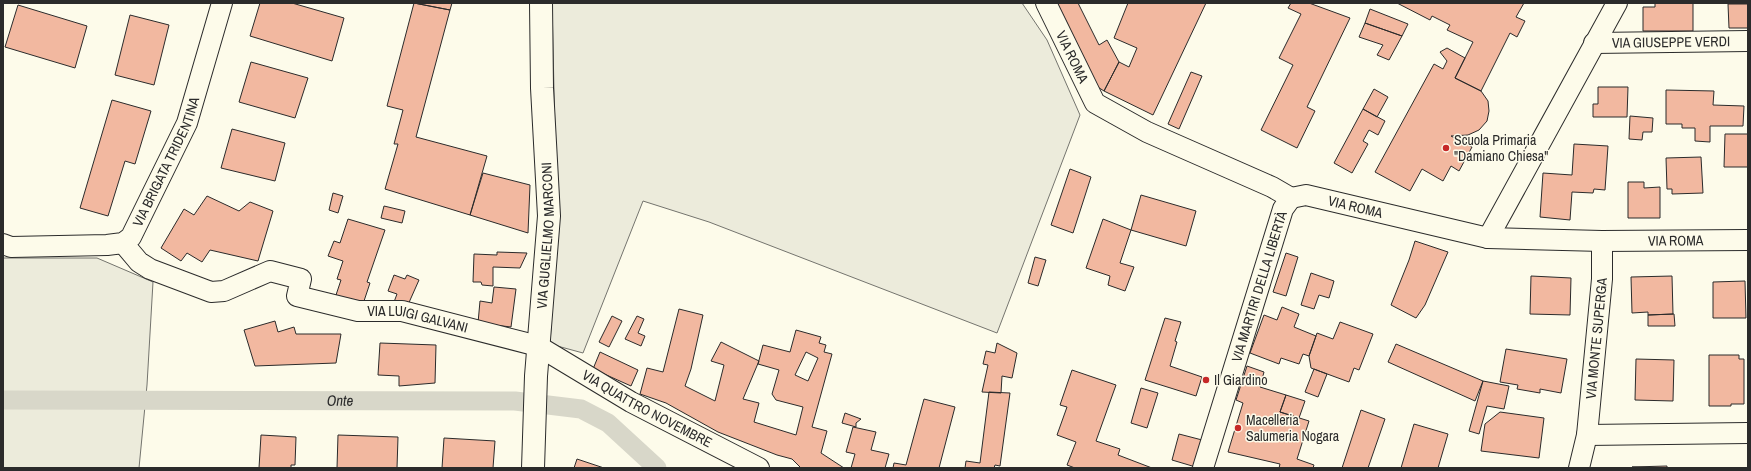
<svg xmlns="http://www.w3.org/2000/svg" width="1751" height="471" font-family="'Archivo Narrow',sans-serif">
	<style>
		.green { fill: #ecebdb; stroke: #74746e }
		.lines { fill: none; stroke-linecap: round; stroke-linejoin: round }
		.canal { stroke: #d8d7c9; stroke-width: 19 }
		.building { fill: #f2b8a0; stroke: #2b2b2b; fill-rule: evenodd }
		.minor-casing { stroke: #2b2b2b; stroke-width: 22 }
		.major-casing { stroke: #2b2b2b; stroke-width: 24 }
		.minor { stroke: #fdfbea; stroke-width: 20 }
		.major { stroke: #fdfbea; stroke-width: 22 }
		.poi-dot { fill: #c62828; stroke: #fdfbea; stroke-width: 1.5 }
		.labels { text-anchor: middle; stroke-width: 3; stroke-linejoin: round; paint-order: stroke }
		.street-label { font-size: 14px; fill: #2b2b2b; stroke: #fdfbea }
		.poi-label { font-size: 14px; fill: #2b2b2b; stroke: #fdfbea; text-anchor: start }
		.water-label { font-size: 15px; font-style: italic; fill: #2b2b2b; stroke: #fdfbea }
	</style>
	<rect width="100%" height="100%" fill="#fdfbea"/>
	<path class="green" d="M552,3H1022L1047,40L1080,115L997,333L709,222L643,201L583,353L550,344L557,221Z
		M3,258H97L153,282L147,385L139,468H3Z"/>
	<g class="lines">
		<path class="canal" id="s1" d="M3,400L515,401L581,409L608,423L657,468"/>
	</g>
	<path class="building" d="M260,3H292L344,18L332,61L250,36Z
		M414,3H452L450,10Z
		M414,3L450,10L416,137L487,156L470,215L385,189L398,144H394L403,110L387,106Z
		M1053,3H1078L1099,45L1107,40L1119,62L1104,91L1090,82Z
		M1128,3H1206L1153,115L1104,91L1119,62L1129,67L1137,48L1114,38Z
		M1291,3H1309L1350,18L1307,107L1315,111L1297,148L1261,130L1293,65L1279,58L1301,14L1288,8Z
		M1397,3H1524L1516,17L1525,21L1517,37L1510,33L1481,91L1455,78L1473,42L1447,30L1450,25L1432,16L1430,20Z
		M1655,3H1693V31H1643V7H1655Z
		M1728,4H1748V28H1729Z
		M18,5L87,26L75,68L5,47Z
		M1370,9L1408,24L1402,36L1365,23Z
		M130,15L169,25L154,85L115,75Z
		M1365,23L1402,36L1389,60L1377,55L1383,45L1359,37Z
		M1447,48L1465,58L1455,78L1481,91L1488,101L1489,111L1487,121L1479,130L1468,135L1451,136L1472,147L1459,171L1451,166L1443,181L1422,169L1410,191L1375,172L1434,64L1443,69L1447,61L1440,52Z
		M251,62L308,78L295,118L239,102Z
		M1191,72L1202,76L1179,129L1168,124Z
		M1598,87H1628L1627,117H1593V104H1598Z
		M1374,89L1388,97L1377,117L1363,109Z
		M1666,90L1714,91L1713,105L1744,106L1743,126H1710V142L1695,141V128H1682V124H1666Z
		M112,100L151,111L135,164L125,161L108,216L80,208Z
		M1363,109L1385,121L1378,135L1369,130L1363,141L1368,144L1352,173L1334,163Z
		M1630,116L1653,118L1652,132H1643L1642,140L1629,139Z
		M232,129L285,143L275,181L221,168Z
		M1725,134H1748V167H1724Z
		M1574,144L1608,146L1605,190L1594,189L1593,193L1572,192L1570,220L1540,217L1543,173L1572,175Z
		M1701,157L1703,193L1672,194V189H1667L1666,158Z
		M1070,169L1091,177L1073,233L1051,225Z
		M483,173L530,185L528,233L470,215Z
		M1628,182H1644V188L1660,187V218H1628Z
		M333,193L343,196L338,213L329,210Z
		M1141,195L1196,211L1186,246L1131,230Z
		M207,196L239,211L250,202L273,211L258,261L210,250L202,262L187,253L181,261L161,248L184,209L194,215Z
		M384,206L405,211L402,223L381,218Z
		M348,219L385,230L367,282L370,283L363,304L336,295L341,280L337,279L343,261L328,256L334,241L340,243Z
		M1103,219L1131,230L1120,263L1134,267L1125,291L1108,285L1110,276L1086,268Z
		M1415,241L1448,252L1425,305L1416,318L1391,305L1409,260Z
		M497,252L527,253L520,268L493,267V286L482,285L481,282H473L474,254L497,255Z
		M1286,253L1298,257L1286,296L1273,292Z
		M1035,257L1046,260L1038,286L1028,283Z
		M1311,273L1334,281L1329,298L1319,295L1314,309L1301,305Z
		M394,275L405,279L407,275L419,280L407,307L394,302L397,294L388,291Z
		M1531,276L1571,278L1570,315L1530,314Z
		M1672,276L1673,314L1648,315V312L1632,313L1631,277Z
		M1745,281L1746,318H1713V282Z
		M494,287L516,289L511,327L478,323L480,301L492,303Z
		M1282,307L1299,314L1294,327L1316,336L1309,356L1303,354L1299,364L1281,358L1279,364L1250,353L1264,315L1277,320Z
		M679,309L703,315L691,369L685,386L715,401L724,365L711,361L721,342L759,361L743,399L759,403L754,422L796,435L803,407L776,400L772,394L779,370L758,364L763,345L790,352L796,330L821,337L819,343L826,345L824,352L832,354L812,427L827,431L821,453L844,468H801L792,459L777,455L718,432L666,403L640,394L647,368L663,372ZM806,352L818,358L808,381L795,375Z
		M1674,314L1675,326H1648V315Z
		M612,316L622,321L609,347L599,342Z
		M637,316L644,319L638,333L645,336L641,346L625,339Z
		M1165,318L1181,322L1175,341L1177,342L1170,366L1202,377L1196,396L1145,380Z
		M275,321L278,332L294,327L296,334H341L336,363L255,366L244,330Z
		M1340,322L1373,334L1359,370L1354,368L1349,382L1311,368L1309,356L1317,333L1333,339Z
		M380,343L436,345L435,383L399,386V376L378,375Z
		M997,343L1017,353L1012,378L1002,376L1001,393L982,392L988,365L983,364L986,351L995,353Z
		M1396,344L1483,381L1475,401L1388,362Z
		M1506,349L1567,359L1561,393L1540,389V393L1517,389L1518,385L1500,382Z
		M600,352L638,370L631,386L593,369Z
		M1709,355H1739V359H1744V404H1731V406H1709Z
		M1636,359L1674,360L1673,401L1635,400Z
		M1247,366L1264,372L1260,387L1286,395L1280,412L1309,421L1297,459L1314,465L1313,468H1279L1280,464L1228,452L1243,403L1236,400Z
		M1314,369L1327,374L1318,397L1305,392Z
		M1072,370L1116,385L1096,441L1120,449L1118,455L1152,468H1075L1067,465L1076,442L1057,435L1067,407L1060,405Z
		M1483,381L1509,386L1504,409L1487,406L1479,434L1469,431Z
		M1141,388L1158,393L1147,428L1131,423Z
		M989,392L1010,393L1000,466L995,465L994,468H965L966,461L980,463Z
		M1286,395L1305,401L1299,418L1280,412Z
		M924,399L955,407L939,468H893L894,463L906,465Z
		M1361,410L1385,419L1368,468H1342Z
		M1500,412L1544,418L1539,458L1481,451L1485,424Z
		M845,413L861,419L856,423V427L842,423Z
		M1414,424L1448,434L1438,468H1401Z
		M853,427L876,432L871,450L889,454L885,468H851L855,454L846,452Z
		M1179,434L1206,441L1199,468L1172,460Z
		M261,435L296,437L295,465H291V468H259Z
		M338,435L398,437L397,468H337Z
		M444,438L495,441L493,468H442Z
		M577,459L604,468H574Z
		M1667,466V468L1632,467Z"/>
	<g class="lines">
		<g class="minor-casing">
			<g id="minor">
				<path id="s2" d="M1046,3L1095,103L1147,132L1272,187L1291,198"/>
				<path id="s3" d="M1594,43L1748,41"/>
				<path id="s4" d="M1291,198L1306,195L1488,238L1602,241L1748,240"/>
				<path d="M1488,238L1617,3"/>
				<path id="s5" d="M123,243L139,262L150,269L211,292L224,291L270,271L301,279L297,296L358,311H402L538,346L631,402L759,468"/>
				<path id="s6" d="M3,244L11,247L107,245L123,243L131,237L187,123L222,3"/>
				<path d="M1587,435L1748,433"/>
				<path id="s7" d="M1203,468L1283,209L1291,198"/>
				<path id="s8" d="M1579,468L1587,435L1602,279V241"/>
			</g>
		</g>
		<g class="major-casing">
			<g id="major">
				<path id="s9" d="M533,468L536,376L549,216L542,88L541,3"/>
			</g>
		</g>
		<use href="#minor" class="minor"/>
		<use href="#major" class="major"/>
	</g>
	<g class="poi-dot">
		<circle cx="1446" cy="148" r="4"/>
		<circle cx="1206" cy="380" r="4"/>
		<circle cx="1238" cy="428" r="4"/>
	</g>
	<g class="labels">
		<g class="street-label">
			<text dy="5" stroke="none"><textPath href="#s3" startOffset="77">VIA GIUSEPPE VERDI</textPath></text>
			<text dy="5" stroke="none"><textPath href="#s2" startOffset="60">VIA ROMA</textPath></text>
			<text dy="5" stroke="none"><textPath href="#s6" startOffset="214">VIA BRIGATA TRIDENTINA</textPath></text>
			<text dy="5" stroke="none"><textPath href="#s4" startOffset="66">VIA ROMA</textPath></text>
			<text dy="5" stroke="none"><textPath href="#s9" startOffset="233">VIA GUGLIELMO MARCONI</textPath></text>
			<text dy="5" stroke="none"><textPath href="#s4" startOffset="390">VIA ROMA</textPath></text>
			<text dy="5" stroke="none"><textPath href="#s7" startOffset="190">VIA MARTIRI DELLA LIBERTÀ</textPath></text>
			<text dy="5" stroke="none"><textPath href="#s5" startOffset="339">VIA LUIGI GALVANI</textPath></text>
			<text dy="5" stroke="none"><textPath href="#s8" startOffset="131">VIA MONTE SUPERGA</textPath></text>
			<text dy="5" stroke="none"><textPath href="#s5" startOffset="589">VIA QUATTRO NOVEMBRE</textPath></text>
		</g>
		<g class="poi-label">
			<text x="1454" y="145">Scuola Primaria<tspan x="1454" dy="16">"Damiano Chiesa"</tspan></text>
			<text x="1214" y="385">Il Giardino</text>
			<text x="1246" y="425">Macelleria<tspan x="1246" dy="16">Salumeria Nogara</tspan></text>
		</g>
		<g class="water-label">
			<text dy="5" stroke="none"><textPath href="#s1" startOffset="337">Onte</textPath></text>
		</g>
	</g>
	<rect width="1751" height="471" fill="none" stroke="#2b2b2b" stroke-width="8"/>
</svg>
